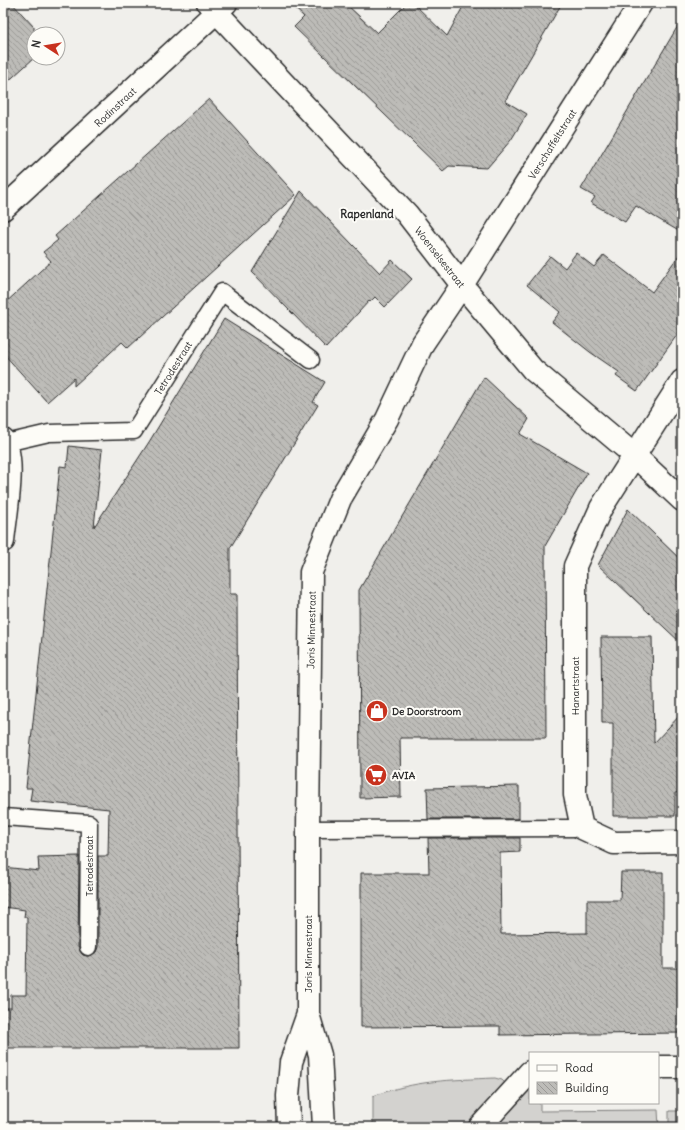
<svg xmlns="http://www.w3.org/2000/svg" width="685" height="1130" font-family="Delius,sans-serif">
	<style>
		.grass { fill: #d3d2cf; stroke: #7f7e7d }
		.building { fill: url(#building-back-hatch); stroke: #2b2b2b }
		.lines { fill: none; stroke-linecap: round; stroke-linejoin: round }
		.lane-casing { stroke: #2b2b2b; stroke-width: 19 }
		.street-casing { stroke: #2b2b2b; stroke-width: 25 }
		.secondary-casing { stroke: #2b2b2b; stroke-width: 25 }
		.lane { stroke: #fdfcf7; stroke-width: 16 }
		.street { stroke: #fdfcf7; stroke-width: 22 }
		.secondary { stroke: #fdfcf7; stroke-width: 22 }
		.labels { text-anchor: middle; stroke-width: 4; stroke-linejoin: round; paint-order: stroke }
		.street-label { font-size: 10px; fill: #2b2b2b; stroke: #fdfcf7 }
		.poi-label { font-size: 10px; font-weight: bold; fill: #2b2b2b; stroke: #fdfcf7; text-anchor: start }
		.neighbourhood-label { font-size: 11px; font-weight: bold; fill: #2b2b2b; stroke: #fdfcf7 }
	</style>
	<defs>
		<pattern id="building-back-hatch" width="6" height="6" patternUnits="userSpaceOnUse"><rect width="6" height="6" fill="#bdbcb8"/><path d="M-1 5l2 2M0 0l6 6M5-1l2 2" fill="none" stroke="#9a9996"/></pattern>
	</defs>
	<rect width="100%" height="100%" fill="#f0efeb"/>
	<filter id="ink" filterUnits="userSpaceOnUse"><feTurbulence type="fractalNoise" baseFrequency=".025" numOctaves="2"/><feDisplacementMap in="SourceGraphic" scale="8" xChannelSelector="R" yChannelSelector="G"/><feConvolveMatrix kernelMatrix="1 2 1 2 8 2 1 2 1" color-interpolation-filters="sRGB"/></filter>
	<g filter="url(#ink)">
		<path class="grass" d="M495,1078L502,1080L505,1083L472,1122L465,1127L373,1126V1096C417,1080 449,1080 495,1078Z
			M530,1089V1103H540V1111L658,1110L659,1127H496Z
			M669,1111H682V1127H669Z"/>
		<path class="building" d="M3,3H12L34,27V58L3,86Z
			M289,3H345L377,33L407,3H413L447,36L465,3H562L505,101L527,114L511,140L487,168L449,166L443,171L294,27L304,17Z
			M682,19V233L636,206L625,222L591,203L595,197L581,189Z
			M209,99L296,195L128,348L122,342L74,386V378L47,402L3,353V305L51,261L43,252L58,240L55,236Z
			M301,191L380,273L392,260L412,279L385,307L375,297L370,302L369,301L326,348L252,272Z
			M682,251V328L637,391L616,376L619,372L590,352L552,322L560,312L527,285L550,256L565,268L576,253L594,267L604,255L652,292Z
			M224,319L325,382L313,402L318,405L230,548V594H237L239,1048H3V1008H11V995H26L27,917H24L25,910L3,907V867L39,871L38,857L79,856L78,947L83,955L88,956L96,952L98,947V856H108L109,809L30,801L32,788H26L60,466L67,467L69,446L102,450L94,527L149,442Z
			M484,377L529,419L520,434L587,473L545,546L546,738H400L401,797L360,798L359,590Z
			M628,509L682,561V644L598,565Z
			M601,637H652L654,743L682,713V792L675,793V816H613V723H602Z
			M519,786V819H428L427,788Z
			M428,838H520V852L500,853L501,934L587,933V900H620L621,872H663V968H682V1033L500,1035V1026L361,1027V873H429Z"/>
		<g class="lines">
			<g class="lane-casing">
				<path id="lane" d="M6,443L49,433L134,431L222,292L311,360
					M3,817L89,823L88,947
					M308,829L582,828"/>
			</g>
			<g class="street-casing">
				<path id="street" d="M3,209L226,3
					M682,381L601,508L575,566V795L582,828L614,843L682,842
					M3,440C17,456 5,519 3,541
					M658,1067H682
					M480,1127L530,1072"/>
			</g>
			<g class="secondary-casing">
				<path id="secondary" d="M208,3L407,214L462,285L533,370L634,455L682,500
					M289,1127L288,1096L291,1062L308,1014
					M324,1127L320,1055L308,1014V829L311,572L340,499L387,419L423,343L462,285L641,3"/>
			</g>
			<use href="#lane" class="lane"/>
			<use href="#street" class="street"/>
			<use href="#secondary" class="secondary"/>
		</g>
	</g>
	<defs>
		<g id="shop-disc" transform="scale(1.15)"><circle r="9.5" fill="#c8321e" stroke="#fdfcf7"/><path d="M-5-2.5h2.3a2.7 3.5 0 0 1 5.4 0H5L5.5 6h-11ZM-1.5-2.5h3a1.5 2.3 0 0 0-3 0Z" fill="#fff"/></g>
		<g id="supermarket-disc" transform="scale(1.15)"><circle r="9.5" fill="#c8321e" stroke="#fdfcf7"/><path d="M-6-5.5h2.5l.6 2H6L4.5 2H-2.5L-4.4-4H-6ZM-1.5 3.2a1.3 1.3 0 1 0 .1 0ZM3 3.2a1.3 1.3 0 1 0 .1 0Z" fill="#fff"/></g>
	</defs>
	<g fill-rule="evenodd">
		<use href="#shop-disc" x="377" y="711"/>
		<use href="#supermarket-disc" x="376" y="775"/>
	</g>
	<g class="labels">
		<g class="street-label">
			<text transform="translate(115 107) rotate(-43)" y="4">Rodinstraat</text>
			<text transform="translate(552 144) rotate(-58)" y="4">Verschaffeltstraat</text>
			<text transform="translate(440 257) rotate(52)" y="4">Woenselsestraat</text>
			<text transform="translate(173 368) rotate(-58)" y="4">Tetrodestraat</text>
			<text transform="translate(311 630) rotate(-89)" y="4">Joris Minnestraat</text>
			<text transform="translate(575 686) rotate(-90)" y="4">Hanartstraat</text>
			<text transform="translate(89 866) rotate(-90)" y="4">Tetrodestraat</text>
			<text transform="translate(308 954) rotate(-90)" y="4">Joris Minnestraat</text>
		</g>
		<g class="poi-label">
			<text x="392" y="715">De Doorstroom</text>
			<text x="392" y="779">AVIA</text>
		</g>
		<g class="neighbourhood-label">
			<text x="367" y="218">Rapenland</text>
		</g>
	</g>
	<rect width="685" height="1130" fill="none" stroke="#fdfcf7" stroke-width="16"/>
	<rect x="8" y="8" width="669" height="1114" fill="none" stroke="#2b2b2b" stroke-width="1.5" filter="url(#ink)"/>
	<rect x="529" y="1052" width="130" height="52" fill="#fdfcf7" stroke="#a9a8a5"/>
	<rect x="537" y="1065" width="20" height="6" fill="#fdfcf7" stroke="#a9a8a5"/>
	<text x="565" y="1072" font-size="12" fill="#2b2b2b">Road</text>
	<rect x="537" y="1082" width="20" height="12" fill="url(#building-back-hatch)" stroke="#a9a8a5"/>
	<text x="565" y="1092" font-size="12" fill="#2b2b2b">Building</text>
	<g transform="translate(46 46) rotate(282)"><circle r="19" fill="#fdfcf7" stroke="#a9a8a5"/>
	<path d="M0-3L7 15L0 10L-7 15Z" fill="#c8321e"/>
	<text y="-6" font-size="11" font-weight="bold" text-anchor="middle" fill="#2b2b2b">N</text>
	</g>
</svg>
